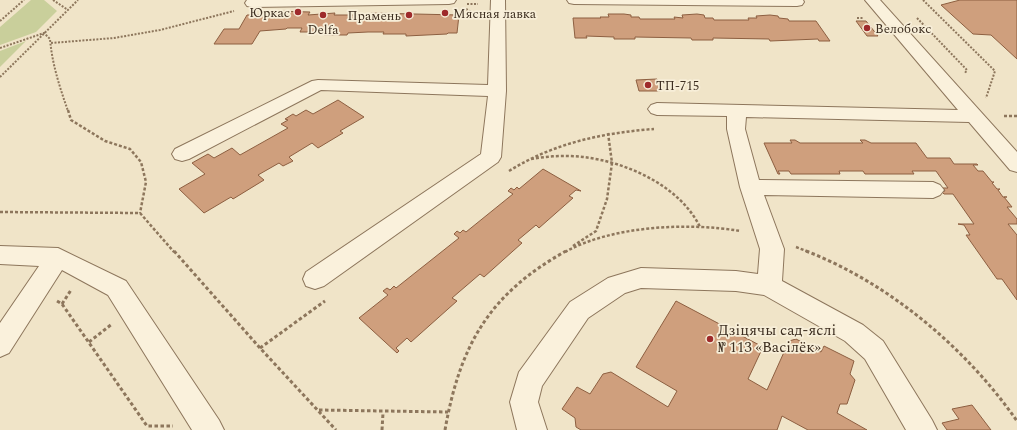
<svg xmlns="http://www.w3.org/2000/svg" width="1017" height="430" font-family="Spectral,serif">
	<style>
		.green { fill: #c9cf9b }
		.building { fill: #cf9f7d; stroke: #8d5f41 }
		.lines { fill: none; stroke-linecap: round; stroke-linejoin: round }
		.minor-casing { stroke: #8d765c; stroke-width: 2 }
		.path-far2 { stroke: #8d765c; stroke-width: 2; stroke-dasharray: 2 1.5; stroke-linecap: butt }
		.path-far1 { stroke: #8d765c; stroke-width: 2.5; stroke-dasharray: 3 2; stroke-linecap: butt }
		.path { stroke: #8d765c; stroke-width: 3; stroke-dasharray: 3.5 2.5; stroke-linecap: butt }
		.minor { fill: #faf1dc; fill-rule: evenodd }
		.poi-dot { fill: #9e2a2b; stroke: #f7eed8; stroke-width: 1.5 }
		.labels { text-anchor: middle; stroke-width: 3.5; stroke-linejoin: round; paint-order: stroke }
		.far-poi-label { font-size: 13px; fill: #3d2e20; stroke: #f7eed8; text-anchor: start }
		.poi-label { font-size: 15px; fill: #3d2e20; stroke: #f7eed8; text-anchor: start }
	</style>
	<rect width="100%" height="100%" fill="#f0e4c8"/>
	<path class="green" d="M31,0H44L57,11L36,32L0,45V27Z
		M26,41L0,67V51Z"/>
	<path class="building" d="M960,0H1017V59L991,35L973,34L941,5Z
		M274,11L310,12L308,15L335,13L334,15H370L371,13L459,15L457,33H448L447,34L406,36V34H383L384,32H368L348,33L347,35H324L326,32H300L302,28H287L286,29L260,31L252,44H214L224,29H239L247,15H272Z
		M608,14H624L631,15V17H639L640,19H675L674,17L683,18L682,15L697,14L704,15L705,18H713L714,20H749L748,18H757L756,16L770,15L778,16L779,18L788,19L789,21H816L830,41H819L818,39L770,41L769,39L713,38V40H692L691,38L635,37V39H614V37L586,36L587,38H575L573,18H601L600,17H609Z
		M856,21H866L878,36H867Z
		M657,79L660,91H639L636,80Z
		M338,100L364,117L340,131L343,133L318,148L312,143L289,157L293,161L283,166L279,163L258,175L264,180L233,199L231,197L204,213L179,189L205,174L192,163L208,154L214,158L232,148L240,155L288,128L281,124L288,120L285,119L293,114L296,116L306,110L313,114Z
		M790,140H795L800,143H863L860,140H865L871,143H916L927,158H950L954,164H977L978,165H973L978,171H983L992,182H994L992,183L997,189H1000L998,190L1003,197H1007H1004L1012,207H1007L1017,219V224H1008L1017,235V300L1002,279H997L966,235H970L964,225L958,224H974L953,194H944L941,191H945L943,188H948L936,171H912L914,174H865L863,171H839L840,174H791L789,171H778L780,174H778L764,143H792Z
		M543,169L581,191L576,190L569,196L573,198L539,228L536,225L518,240L522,243L484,277L480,274L452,298L457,301L411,342L407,338L396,348L399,351L397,353L359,318L388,295L383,291L387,288L390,290L394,286L396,288L459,238L454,234L457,231L460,233L463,230L466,232L513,194L508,191L511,188L514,190L517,187L519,189Z
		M676,301L763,347L748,379L767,390L789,341L796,339L821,352L824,346L854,361L850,374L855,380L847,404H840L837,413L867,430H808L782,416L777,430H581L576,427L575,418L562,409L577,387L590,394L603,374L611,372L668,407L677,391L636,367Z
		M972,405L991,430H947L942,423L959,419L952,409Z"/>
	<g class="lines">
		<g class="minor-casing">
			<path id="minor" d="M247,0H456L454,3L449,4L252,7L247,6L245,3Z
				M491,0H505L506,91L501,157L498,162L324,286L315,289L306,286L303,279L306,272L481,154L488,96L321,90L189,159L182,161L175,159L172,154L175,149L312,81L318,80L488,85Z
				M567,0H803L804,2L802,5L797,6L574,4L569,3Z
				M865,0H880L1017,152V172L1010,170L969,122L746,117L745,129L759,180L933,182L940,185L944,190L940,195L933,198L764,195L784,249L782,281L863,325L883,341L932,420L937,430H906L865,359L845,341L764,295L736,291L641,288L625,293L588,318L542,386L538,402L547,430H517L510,402L519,372L570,302L608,278L641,268L736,271L758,274L760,249L740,187L727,129V116L657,115L651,113L648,109L651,105L657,103L958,110Z
				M0,246L58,248L126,281L219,420L224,430H192L108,295L62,270L9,353L0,357V323L39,266L0,264Z"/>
		</g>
		<path class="path-far2" d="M53,0L68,10
			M923,0L995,71L986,98
			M467,4H478
			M466,9L477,15
			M857,18H863
			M917,18L967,70L965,73
			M0,21L24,0
			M51,43L114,38L160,30L234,11
			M0,48L44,33L50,39C52,64 60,88 68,111
			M0,77L78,0"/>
		<path class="path-far1" d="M68,110L71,120L105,141L130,149L141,162L146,182L140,213
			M1004,116H1017
			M531,159C548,156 566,155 583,157C627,162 680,186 700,227
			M509,171C554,143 602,133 654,129
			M0,212L140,213L174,252
			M573,246L596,231L607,199L612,163L608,133
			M796,247L809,252
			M565,252C611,226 688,222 740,231"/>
		<path class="path" d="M174,251L260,348L336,430
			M806,251C889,283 966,348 1017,421
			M57,301L62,304L147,426H173
			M62,304L71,290
			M89,342L112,324
			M260,348L325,301
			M319,410L448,412
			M382,430L383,413
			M445,430C460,345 489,294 566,251"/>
		<use href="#minor" class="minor"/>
	</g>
	<g class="poi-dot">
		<circle cx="298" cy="12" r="4"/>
		<circle cx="445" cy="13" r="4"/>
		<circle cx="323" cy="15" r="4"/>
		<circle cx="409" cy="15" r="4"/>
		<circle cx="867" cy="28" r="4"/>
		<circle cx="648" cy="85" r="4"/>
		<circle cx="710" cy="339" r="4"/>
	</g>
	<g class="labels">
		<g class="far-poi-label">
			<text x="290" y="17" text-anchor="end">Юркас</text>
			<text x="453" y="18">Мясная лавка</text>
			<text x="401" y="20" text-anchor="end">Прамень</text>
			<text x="875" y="33">Велобокс</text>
			<text x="323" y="34" text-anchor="middle">Delfa</text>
			<text x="656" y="90">ТП-715</text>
		</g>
		<g class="poi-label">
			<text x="718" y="335">Дзіцячы сад-яслі<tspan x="718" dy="17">№ 113 «Васілёк»</tspan></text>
		</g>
	</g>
</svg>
